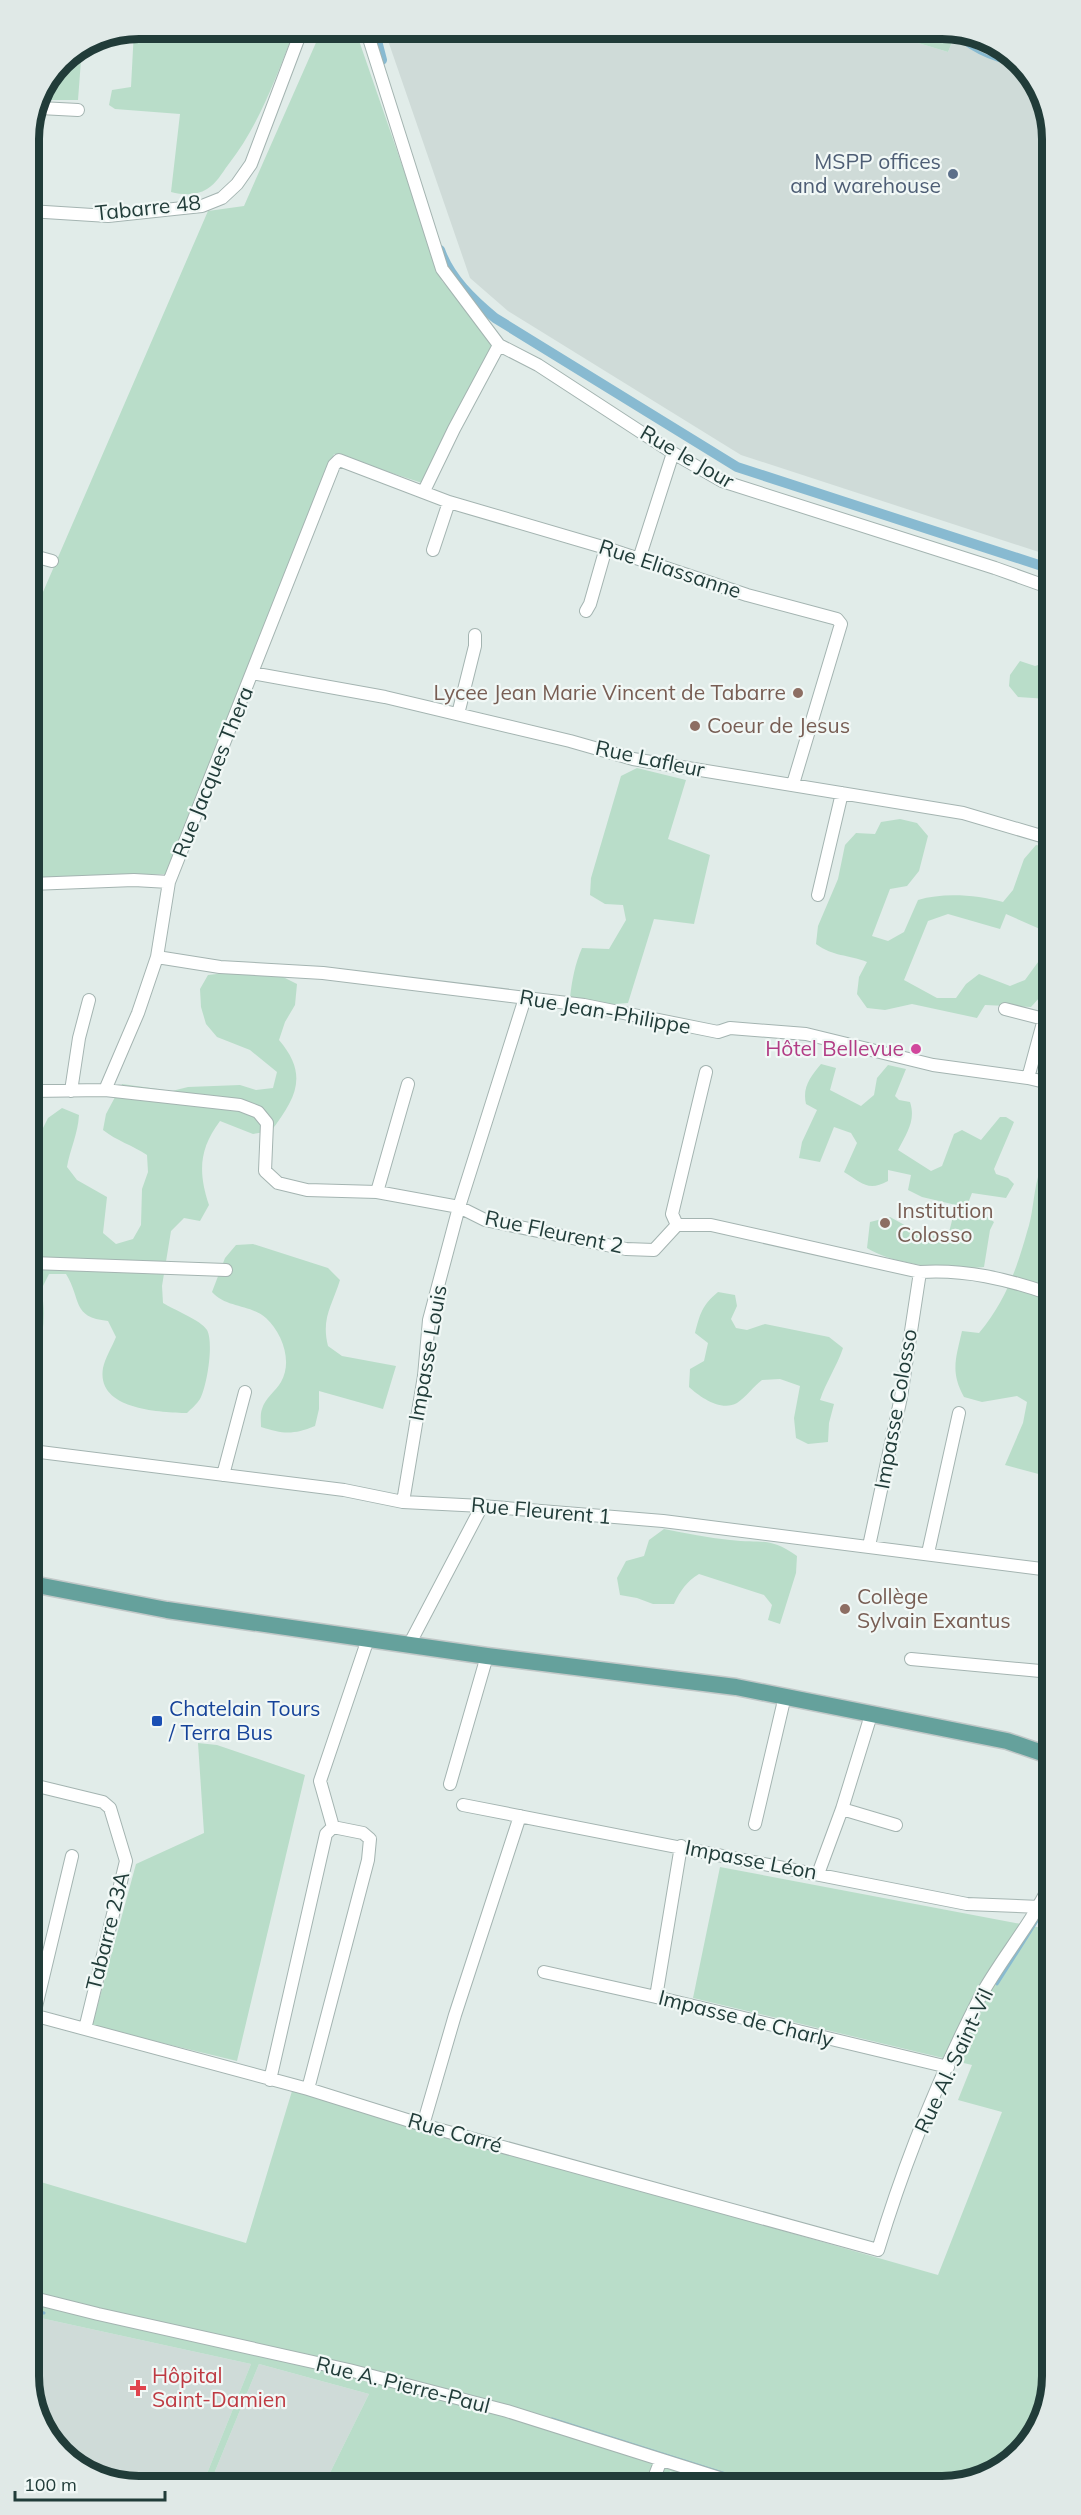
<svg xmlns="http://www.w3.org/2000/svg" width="1081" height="2515" font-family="Mulish,sans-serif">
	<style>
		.built { fill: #cfdbd8 }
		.green { fill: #b9ddc9 }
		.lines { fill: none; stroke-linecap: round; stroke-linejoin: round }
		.stream { stroke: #88bad1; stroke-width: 3 }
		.canal { stroke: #88bad1; stroke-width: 10 }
		.minor-casing { stroke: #a4b4b1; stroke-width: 14 }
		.major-casing { stroke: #c1c8c8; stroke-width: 19 }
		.minor { stroke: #fff; stroke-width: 12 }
		.major { stroke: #65a19c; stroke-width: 16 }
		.service-dot { fill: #5c6f8a; stroke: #f1f8f6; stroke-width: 2 }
		.education-dot { fill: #8d6e63; stroke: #f1f8f6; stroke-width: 2 }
		.hotel-dot { fill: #d1479c; stroke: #f1f8f6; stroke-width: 2 }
		.transit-dot { fill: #1a4fb4; stroke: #f1f8f6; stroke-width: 2 }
		.health-dot { fill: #e0444e; stroke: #f1f8f6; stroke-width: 2 }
		.labels { text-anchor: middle; stroke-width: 4.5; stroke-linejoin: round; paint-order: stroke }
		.service-label { font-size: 21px; fill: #4e5e75; stroke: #f1f8f6; text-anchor: end }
		.street-label { font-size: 21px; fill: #213c39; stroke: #f1f8f6 }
		.education-label { font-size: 21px; fill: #785e54; stroke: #f1f8f6; text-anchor: start }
		.hotel-label { font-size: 21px; fill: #b23c85; stroke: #f1f8f6; text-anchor: end }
		.transit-label { font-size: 21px; fill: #164399; stroke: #f1f8f6; text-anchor: start }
		.health-label { font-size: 21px; fill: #be3a42; stroke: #f1f8f6; text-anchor: start }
		.rim { fill: none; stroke: #213c39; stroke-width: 8 }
	</style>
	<rect width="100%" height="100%" fill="#e1ece9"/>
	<path class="built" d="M384,29H872L948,52L953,40L941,29H949L1009,51L1047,103L1048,555L741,455L508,311L470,278Z
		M36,2317L251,2364L202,2486H132L72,2463L35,2412Z
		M259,2364L369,2394L324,2485L209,2486Z"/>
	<path class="green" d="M139,29H295C276,77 260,124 228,165C222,173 216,184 207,189C196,196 183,195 171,192L180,114L115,109L109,105L112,90L131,87L134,30Z
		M322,29H355L442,281L494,342L422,483L334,454L170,874L31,878L30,622L208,211L244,206Z
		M872,29H941L953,40L948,52Z
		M82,47L78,100H44L61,61Z
		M1048,647V699L1018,697L1009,686L1010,675L1020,661L1035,666L1041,664Z
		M637,768L686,780L668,839L710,855L694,924L654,919L628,1003L602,1005L570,998C572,980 575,964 582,948L609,949L626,920L623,905L605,904L590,895L591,878L621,776Z
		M900,819L917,823L928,836L919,871L907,886L890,889L872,936L888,941L904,932L918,900C944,892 977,895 1003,902L1013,890L1024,859L1036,845L1048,847L1049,933L1006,914L1000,929L948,914L928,921L904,980L937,998H956L966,984L979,974L1010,986L1025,980L1049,947V987L1031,1007L985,1005L977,1018L912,1004L885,1010L867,1008L857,994L859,977L867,962C847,954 834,957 816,944L818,926L838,879L845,845L856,833L875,834L881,822Z
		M234,972L279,975L297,984L295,1005L285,1022L279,1040C309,1075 296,1098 271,1131L253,1134L220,1121C199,1149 198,1172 209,1205L200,1221L184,1218L171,1231L162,1286L163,1303C174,1310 201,1320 207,1330C214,1343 207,1386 200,1399C197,1404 191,1409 187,1413C160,1412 96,1410 103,1368C105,1358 112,1347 116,1337L108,1321C71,1317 82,1300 66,1274H49L41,1290C50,1326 34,1361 34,1398L32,1399L31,1209L35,1204L40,1134L48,1118L62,1108L79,1115C78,1134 70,1149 67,1167L77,1180L107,1197L103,1233L116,1244L133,1239L141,1225L142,1189L148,1172L147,1155C132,1145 117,1141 103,1130L106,1114L122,1084L172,1091L188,1087L240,1085L256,1090L273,1088L277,1072L250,1050L217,1037L206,1024L201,1007L200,989L208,975Z
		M821,1064L836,1068L830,1090L861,1106L874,1095L877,1078L888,1065L906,1069L895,1096L899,1100L910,1102C916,1120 907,1133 898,1150L931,1171L942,1166L954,1134L962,1130L981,1140L1000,1117H1006L1014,1122L994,1169L996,1174L1008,1178L1014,1184L1006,1198L972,1193L966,1208L972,1214H983L994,1222L990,1230L984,1267C952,1271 894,1265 867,1248L870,1222L890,1217L910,1228L947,1240L956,1205L922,1197L908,1190L911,1175L888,1170V1181C868,1192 862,1183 844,1172L857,1143L851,1133L834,1127L820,1162L799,1158L802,1142L817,1110L806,1104C802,1087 811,1076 821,1064Z
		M1049,1176L1050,1476H1046L1005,1465L1023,1423L1027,1402L1017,1396L982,1402L964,1397C950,1372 956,1358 962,1331L979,1333C1005,1302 1016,1271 1027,1232C1033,1215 1033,1196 1038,1177Z
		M253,1244L328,1268L340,1280C332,1306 321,1318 328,1346L342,1356L396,1366L383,1409L319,1391V1409L315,1426C293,1435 283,1434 261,1427C261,1422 260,1414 262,1409C265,1398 276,1391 281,1382C293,1361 282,1333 266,1318C250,1304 226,1308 212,1292L225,1258L236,1245Z
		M718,1292L735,1295L737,1306L731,1319L736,1328L747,1330L765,1324L829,1337L843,1348C837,1366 826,1382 820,1400L834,1404L829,1423L828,1442L808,1444L796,1438L794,1418L800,1386L780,1379L762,1380C754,1386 746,1397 737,1403C721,1412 700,1397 689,1387L690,1369L704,1361L708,1343L695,1333C700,1314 702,1305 718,1292Z
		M664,1529C686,1533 708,1538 730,1540C762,1544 769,1536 797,1556L796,1573L780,1624L768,1620L772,1605L764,1595L699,1574C687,1581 680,1591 674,1604H653L637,1598L620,1595L617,1578L626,1561L644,1556L649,1540Z
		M198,1743L217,1745L305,1775L237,2061L92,2026L136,1864L204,1833Z
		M720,1867L1042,1928L1051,1909L1052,2376L1034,2438L978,2481L706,2482L670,2471L666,2483L324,2485L369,2394L259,2364L209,2486H202L251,2364L36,2317L34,2322V2180L246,2243L292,2091L938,2275L1002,2112L958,2100L972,2065L693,1998Z"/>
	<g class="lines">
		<path class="stream" d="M948,29C967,49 991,61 1019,65
			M997,1984L1044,1910
			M34,2311L44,2313
			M552,2419L751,2482"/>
		<path class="canal" d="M374,29L382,60
			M440,250C450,278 473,300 495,318L737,467L1048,568"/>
		<g class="minor-casing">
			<path id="minor" d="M366,29L442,269L499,345
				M40,108L78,110
				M29,211L108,216L202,206L222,198L237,184L251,164L302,29
				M424,491L454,429L499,345L538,365L673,453L722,481L995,568L1048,587
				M433,550L449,502
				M30,555L52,561
				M639,559L673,453
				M586,611L590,604L606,548
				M252,673L385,697L570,741L633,759L963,813L1048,838
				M458,714L475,646V635
				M31,884L134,880L169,882
				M818,895L842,793
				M157,957L220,967L323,973L584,1005L718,1032L730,1028L806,1034L933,1065L1028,1078L1049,1083
				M1005,1009L1044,1019L1028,1078
				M105,1090L138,1013L157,957L169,882L334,465L339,460L449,502L606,548L747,595L837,619L841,624L793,784
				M31,1091L105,1090L240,1105L258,1112L267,1123L265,1171L278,1183L307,1190L377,1192L459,1207L485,1220L626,1249L654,1250L677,1225H711L920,1272C965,1269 1007,1279 1050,1294
				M71,1091L79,1038L89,1000
				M377,1192L408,1084
				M677,1225L672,1214L706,1072
				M32,1263L226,1270
				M32,1451L344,1490L403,1502L482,1506L663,1521L1050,1570
				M223,1475L245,1392
				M403,1502L424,1376L429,1320L459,1207L525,998
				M869,1546L901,1397L920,1272
				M928,1553L959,1413
				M409,1645L482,1506
				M911,1659L1051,1672
				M450,1784L487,1656
				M33,1785L103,1802L110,1808L126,1861L85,2029
				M463,1805L967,1904L1040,1907
				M842,1809L896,1825
				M755,1824L785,1696
				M333,1827L320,1781L368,1639
				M818,1874L842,1809L871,1715
				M544,1972L656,1997L948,2067
				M656,1997L681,1846
				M33,2015L308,2089L423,2125L878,2250C904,2164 938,2079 979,1999C1001,1958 1032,1924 1051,1882
				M34,2015L72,1856
				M270,2080L326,1834L333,1827L363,1833L370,1839L368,1860L308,2089
				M423,2125L455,2015L520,1816
				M34,2298L98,2314L349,2370L507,2411L732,2482
				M652,2483L661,2460"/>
		</g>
		<g class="major-casing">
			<path id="major" d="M32,1584L167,1610L487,1656L736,1687L1007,1741L1051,1756"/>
		</g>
		<use href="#minor" class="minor"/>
		<use href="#major" class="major"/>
	</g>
	<circle class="service-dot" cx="953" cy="174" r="6"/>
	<g class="education-dot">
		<circle cx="798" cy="693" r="6"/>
		<circle cx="695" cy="726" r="6"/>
		<circle cx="885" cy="1223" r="6"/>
		<circle cx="845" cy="1609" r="6"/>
	</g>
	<circle class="hotel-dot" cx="916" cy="1049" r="6"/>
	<rect class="transit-dot" x="151" y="1715" width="12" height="12" rx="3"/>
	<path class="health-dot" d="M135 2379h6v6h6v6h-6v6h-6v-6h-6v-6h6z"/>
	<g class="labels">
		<g class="service-label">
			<text x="941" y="169">MSPP offices<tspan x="941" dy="24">and warehouse</tspan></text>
		</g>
		<g class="street-label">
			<text transform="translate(148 208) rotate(-6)" y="7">Tabarre 48</text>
			<text transform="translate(687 457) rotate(30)" y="7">Rue le Jour</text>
			<text transform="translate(670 569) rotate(18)" y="7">Rue Eliassanne</text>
			<text transform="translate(650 759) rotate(12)" y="7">Rue Lafleur</text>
			<text transform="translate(213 772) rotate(-68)" y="7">Rue Jacques Thera</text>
			<text transform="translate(605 1012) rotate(10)" y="7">Rue Jean-Philippe</text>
			<text transform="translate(554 1232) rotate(12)" y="7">Rue Fleurent 2</text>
			<text transform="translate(428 1353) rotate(-80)" y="7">Impasse Louis</text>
			<text transform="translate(896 1409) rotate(-80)" y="7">Impasse Colosso</text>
			<text transform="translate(541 1511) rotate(5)" y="7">Rue Fleurent 1</text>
			<text transform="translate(751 1860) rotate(11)" y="7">Impasse Léon</text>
			<text transform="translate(108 1931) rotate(-76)" y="7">Tabarre 23A</text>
			<text transform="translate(746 2019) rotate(14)" y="7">Impasse de Charly</text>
			<text transform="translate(954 2061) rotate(-65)" y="7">Rue Al. Saint-Vil</text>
			<text transform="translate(455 2133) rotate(16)" y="7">Rue Carré</text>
			<text transform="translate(403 2385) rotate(14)" y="7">Rue A. Pierre-Paul</text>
		</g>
		<g class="education-label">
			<text x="786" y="700" text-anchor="end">Lycee Jean Marie Vincent de Tabarre</text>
			<text x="707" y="733">Coeur de Jesus</text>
			<text x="897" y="1218">Institution<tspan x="897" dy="24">Colosso</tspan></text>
			<text x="857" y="1604">Collège<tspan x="857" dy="24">Sylvain Exantus</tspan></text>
		</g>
		<g class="hotel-label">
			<text x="904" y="1056">Hôtel Bellevue</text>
		</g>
		<g class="transit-label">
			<text x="169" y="1716">Chatelain Tours<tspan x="169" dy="24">/ Terra Bus</tspan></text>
		</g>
		<g class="health-label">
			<text x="152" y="2383">Hôpital<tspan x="152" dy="24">Saint-Damien</tspan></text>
		</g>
	</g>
	<path d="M0 0H1081V2515H0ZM139 39H942A100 100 0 0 1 1042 139V2376A100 100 0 0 1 942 2476H139A100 100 0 0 1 39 2376V139A100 100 0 0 1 139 39Z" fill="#e0e9e7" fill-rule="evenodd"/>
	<path class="rim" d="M139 39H942A100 100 0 0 1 1042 139V2376A100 100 0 0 1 942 2476H139A100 100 0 0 1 39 2376V139A100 100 0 0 1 139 39Z"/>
	<path d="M15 2491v9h150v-9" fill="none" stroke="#213c39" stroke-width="3"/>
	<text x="24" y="2491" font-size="18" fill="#213c39" stroke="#f1f8f6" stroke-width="4.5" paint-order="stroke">100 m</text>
</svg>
